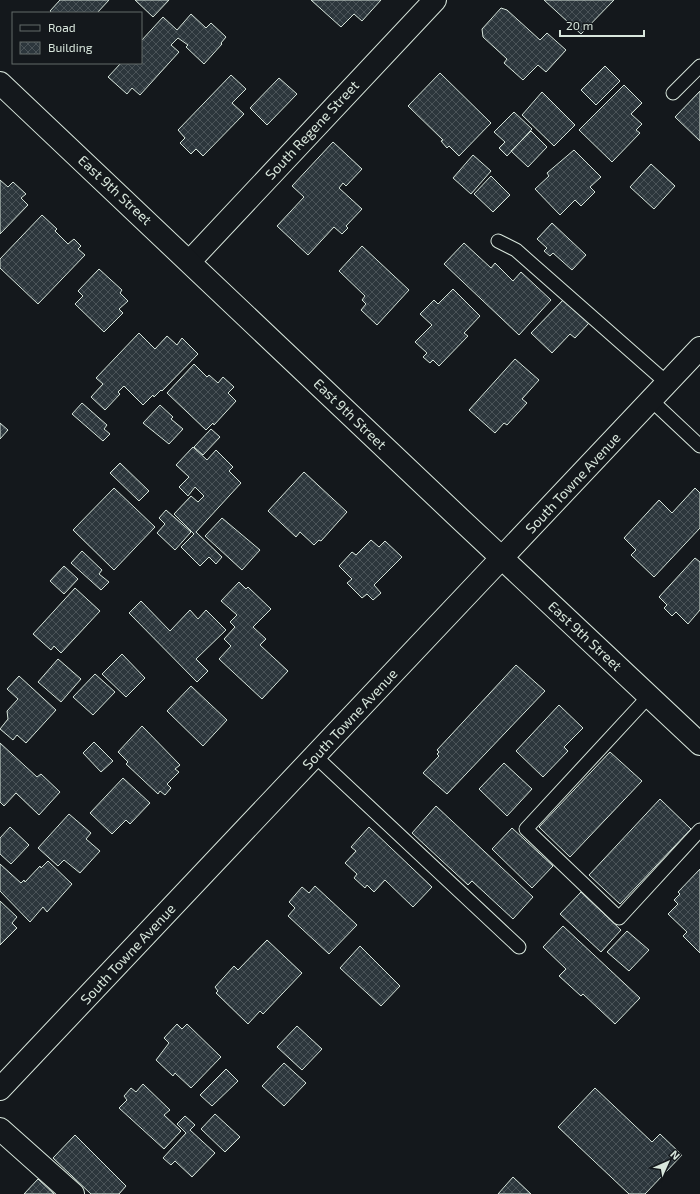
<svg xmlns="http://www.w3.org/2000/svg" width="700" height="1194" font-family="'Exo 2',sans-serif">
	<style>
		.building { fill: url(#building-cross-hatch); stroke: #d8e6dc }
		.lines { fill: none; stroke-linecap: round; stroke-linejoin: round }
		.lane-casing { stroke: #d8e6dc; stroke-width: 15 }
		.street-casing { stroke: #d8e6dc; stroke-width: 24 }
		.secondary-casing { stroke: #d8e6dc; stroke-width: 24 }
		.lane { stroke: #14181c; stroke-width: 13 }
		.street { stroke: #14181c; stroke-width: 22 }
		.secondary { stroke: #14181c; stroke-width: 22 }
		.labels { text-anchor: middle; stroke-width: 3; stroke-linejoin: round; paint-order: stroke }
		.street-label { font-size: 14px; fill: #d8e6dc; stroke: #14181c }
	</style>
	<defs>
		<pattern id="building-cross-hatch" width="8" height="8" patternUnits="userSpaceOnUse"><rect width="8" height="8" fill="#2c363c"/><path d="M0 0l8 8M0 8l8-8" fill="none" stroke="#4a5358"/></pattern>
	</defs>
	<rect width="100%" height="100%" fill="#14181c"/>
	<path class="building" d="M60,0H109L97,13H52L50,11Z
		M135,0H169L153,17Z
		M311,0H381L362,21L354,14L341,27Z
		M544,0H614L581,34Z
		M501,8L507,10L540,40L547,33L566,50L546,72L538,65L523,80L504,63L507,59L483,37L482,29Z
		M191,14L206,28L211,23L226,37L221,43L222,44L204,64L186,47L188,45L178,38L171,45L179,52L140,95L132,88L127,94L108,77L121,63H141V41L163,17L177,30Z
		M605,66L620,81L596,105L581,90Z
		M440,73L491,123L459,156L449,146L447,148L441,141L443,140L408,106Z
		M231,75L246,89L232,103L244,114L203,156L196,149L191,154L180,143L185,138L178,130Z
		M279,78L297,94L267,125L250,108Z
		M624,85L642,103L631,114L642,124L636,130L640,133L612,162L579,130Z
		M700,91V141L675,117Z
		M542,92L575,125L554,146L522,115Z
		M514,112L532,129L507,156L499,148L505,142L494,132Z
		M531,131L547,147L528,167L511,151Z
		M333,142L362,169L346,186L343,183L339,188L362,209L346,226L348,228L342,234L334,227L308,255L277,226L304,197L292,186Z
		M574,150L601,177L590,187L595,192L581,206L575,200L560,215L535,189L549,176L547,173Z
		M473,155L491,171L471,194L453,178Z
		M651,164L675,186L654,209L630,187Z
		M491,176L510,195L493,212L474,194Z
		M0,180L8,187L13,182L26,194L21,198L28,205L0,234Z
		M42,215L57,229L55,231L68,244L74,239L81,246L78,249L85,255L38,304L0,268V259Z
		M552,223L586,255L572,270L553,253L550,256L544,251L547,248L537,239Z
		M464,243L491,268L495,263L513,281L521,272L551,300L519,335L444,264Z
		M362,246L409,290L377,325L361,310L366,304L362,300L365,296L339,271Z
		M99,269L122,290L120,293L128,301L119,309L123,313L104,332L75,304L83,296L78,291Z
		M453,289L480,316L464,333L468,336L439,366L433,360L430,363L423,357L427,353L415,342L432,325L420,314L434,300L438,304Z
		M564,299L589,323L575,338L570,334L552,353L531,333Z
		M139,333L155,349L167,336L177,345L182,338L198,354L162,391L161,390L154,397L153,395L143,405L124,386L118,392L120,394L105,410L91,397L103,384L96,378Z
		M515,359L539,380L522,399L527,403L507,425L504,423L495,433L469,410Z
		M194,364L207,377L209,375L218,383L223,377L234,387L228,393L236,401L214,425L213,423L206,430L167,393Z
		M82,403L107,425L104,429L110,434L103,441L72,414Z
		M160,405L173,417L171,419L183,429L169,444L143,423Z
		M0,423L8,430L0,439Z
		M211,429L220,437L203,455L194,447Z
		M193,447L207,460L216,450L233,467L229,471L241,483L196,532L222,557L216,564L209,557L200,566L181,547L194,534L174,514L191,496L198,502L204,496L195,487L188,496L179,487L189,477L176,465Z
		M120,463L149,491L139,501L110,473Z
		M304,472L347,512L321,541L319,540L314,545L300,532L296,537L268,511Z
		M114,488L155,527L114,570L73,530Z
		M695,488L700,493V528L654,577L631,555L636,550L624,538L659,500L672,513Z
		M166,510L191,532L175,550L157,533L165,524L159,518Z
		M222,518L260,550L242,570L205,536Z
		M371,540L379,547L385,541L402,557L374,585L381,593L373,600L367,594L362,598L347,583L352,579L339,566L352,552L356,555Z
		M82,551L102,570L99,574L109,582L101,590L71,563Z
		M695,558L700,562V610L688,624L676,612L672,616L664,608L667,605L659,597Z
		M64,566L78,579L64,594L50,581Z
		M239,582L246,589L248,587L271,609L253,627L266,639L260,645L288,671L262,699L219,659L231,646L224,639L235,627L230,622L237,615L221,601Z
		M75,588L100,611L61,653L54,646L51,650L33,634Z
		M141,601L170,631L190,610L198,619L206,610L226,630L196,659L208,671L197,682L129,613Z
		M122,654L145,678L126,697L102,674Z
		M58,659L81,679L61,702L38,682Z
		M516,665L545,691L447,794L423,773L439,756L437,754L439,752L437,750Z
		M95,674L115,692L93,715L73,697Z
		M19,676L56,710L26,743L17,735L13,740L0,729L8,719L7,711L18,699L7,689Z
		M191,686L227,720L203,746L167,711Z
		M559,705L583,728L564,747L568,751L543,777L516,751Z
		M142,726L180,765L175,769L179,772L167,784L171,788L165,795L160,791L158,794L126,764L128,762L118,752Z
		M94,742L113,761L101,772L83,753Z
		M0,743L37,777L41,774L60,792L39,815L16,793L4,806L0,802Z
		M610,752L642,781L570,857L539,827Z
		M504,763L532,789L507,816L479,789Z
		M123,778L150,803L130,824L126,820L112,834L90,813Z
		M660,799L691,829L620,904L589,875Z
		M436,806L533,897L513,919L472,881L468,885L412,833Z
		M69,814L91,833L86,839L100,851L80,873L64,860L58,866L38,848Z
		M10,827L29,845L11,864L0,854V838Z
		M369,827L432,887L413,907L385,880L374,892L367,885L365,888L354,878L357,874L345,863L356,851L351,847Z
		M512,828L553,866L532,888L492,849Z
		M48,861L72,884L47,912L43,907L30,922L0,891V864L21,883L24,880L25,882L40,866L41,868Z
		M700,869V953L683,936L687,932L668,914L678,904L674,900L680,894L678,892Z
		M315,886L357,925L329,954L288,916L295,908L289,902L302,887L309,893Z
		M581,892L621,930L601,952L560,914Z
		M0,901L17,917L12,923L17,928L0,945Z
		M563,926L640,998L615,1024L583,994L581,996L559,976L566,969L543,947Z
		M627,931L649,950L629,971L607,952Z
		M267,940L302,973L263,1014L260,1011L248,1024L216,993L218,991L215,987L234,966L238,970Z
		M360,946L400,986L381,1006L340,968Z
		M177,1024L182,1029L187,1024L221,1057L191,1088L175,1073L173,1076L156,1060L169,1043L164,1038Z
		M297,1026L322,1049L302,1070L277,1047Z
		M284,1063L306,1083L284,1106L262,1086Z
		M226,1069L238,1081L212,1106L200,1095Z
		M143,1084L170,1110L164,1115L181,1131L164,1149L119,1108L127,1100L124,1096L131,1088L136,1092Z
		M595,1088L652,1142L660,1134L682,1155L645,1194H629L558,1127Z
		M215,1114L240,1137L225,1152L201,1129Z
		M185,1116L195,1125L190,1130L215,1153L192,1177L175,1161L171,1165L163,1158L186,1133L177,1124Z
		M75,1135L126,1186L119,1194H91L53,1158Z
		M513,1177L531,1194H498Z
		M38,1179L54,1194H24Z"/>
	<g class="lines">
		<g class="lane-casing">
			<path id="lane" d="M673,93L700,66
				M498,241L516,250L667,383
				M651,400L700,446
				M649,696L526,829L619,918L700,830
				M315,756L519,947"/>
		</g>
		<g class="street-casing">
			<path id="street" d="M190,261L435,0
				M0,1129L73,1194"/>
		</g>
		<g class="secondary-casing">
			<path id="secondary" d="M0,83L456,515L700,744
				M0,1089L700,348"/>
		</g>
		<use href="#lane" class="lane"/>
		<use href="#street" class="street"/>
		<use href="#secondary" class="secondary"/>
	</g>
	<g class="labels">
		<g class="street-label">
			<text transform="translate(312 130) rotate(-47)" y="5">South Regene Street</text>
			<text transform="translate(115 190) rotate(43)" y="5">East 9th Street</text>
			<text transform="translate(350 414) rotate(44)" y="5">East 9th Street</text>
			<text transform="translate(573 483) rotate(-47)" y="5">South Towne Avenue</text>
			<text transform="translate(585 636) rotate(43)" y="5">East 9th Street</text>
			<text transform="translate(350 719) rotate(-47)" y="5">South Towne Avenue</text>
			<text transform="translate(128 954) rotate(-47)" y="5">South Towne Avenue</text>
		</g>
	</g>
	<rect x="12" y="12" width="130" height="52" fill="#14181c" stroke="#626a69"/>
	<rect x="20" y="25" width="20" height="6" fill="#14181c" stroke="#626a69"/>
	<text x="48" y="32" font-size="12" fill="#d8e6dc">Road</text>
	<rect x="20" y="42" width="20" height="12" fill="url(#building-cross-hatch)" stroke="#626a69"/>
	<text x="48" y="52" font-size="12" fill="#d8e6dc">Building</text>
	<g transform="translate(668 1162) rotate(45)" stroke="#14181c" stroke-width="3" paint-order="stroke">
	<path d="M0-3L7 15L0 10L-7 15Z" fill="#d8e6dc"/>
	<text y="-6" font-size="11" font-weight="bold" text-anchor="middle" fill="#d8e6dc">N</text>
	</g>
	<path d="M560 30v6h84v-6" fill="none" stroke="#d8e6dc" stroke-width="2"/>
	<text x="566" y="30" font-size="12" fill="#d8e6dc" stroke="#14181c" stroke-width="3" paint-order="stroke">20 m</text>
</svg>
